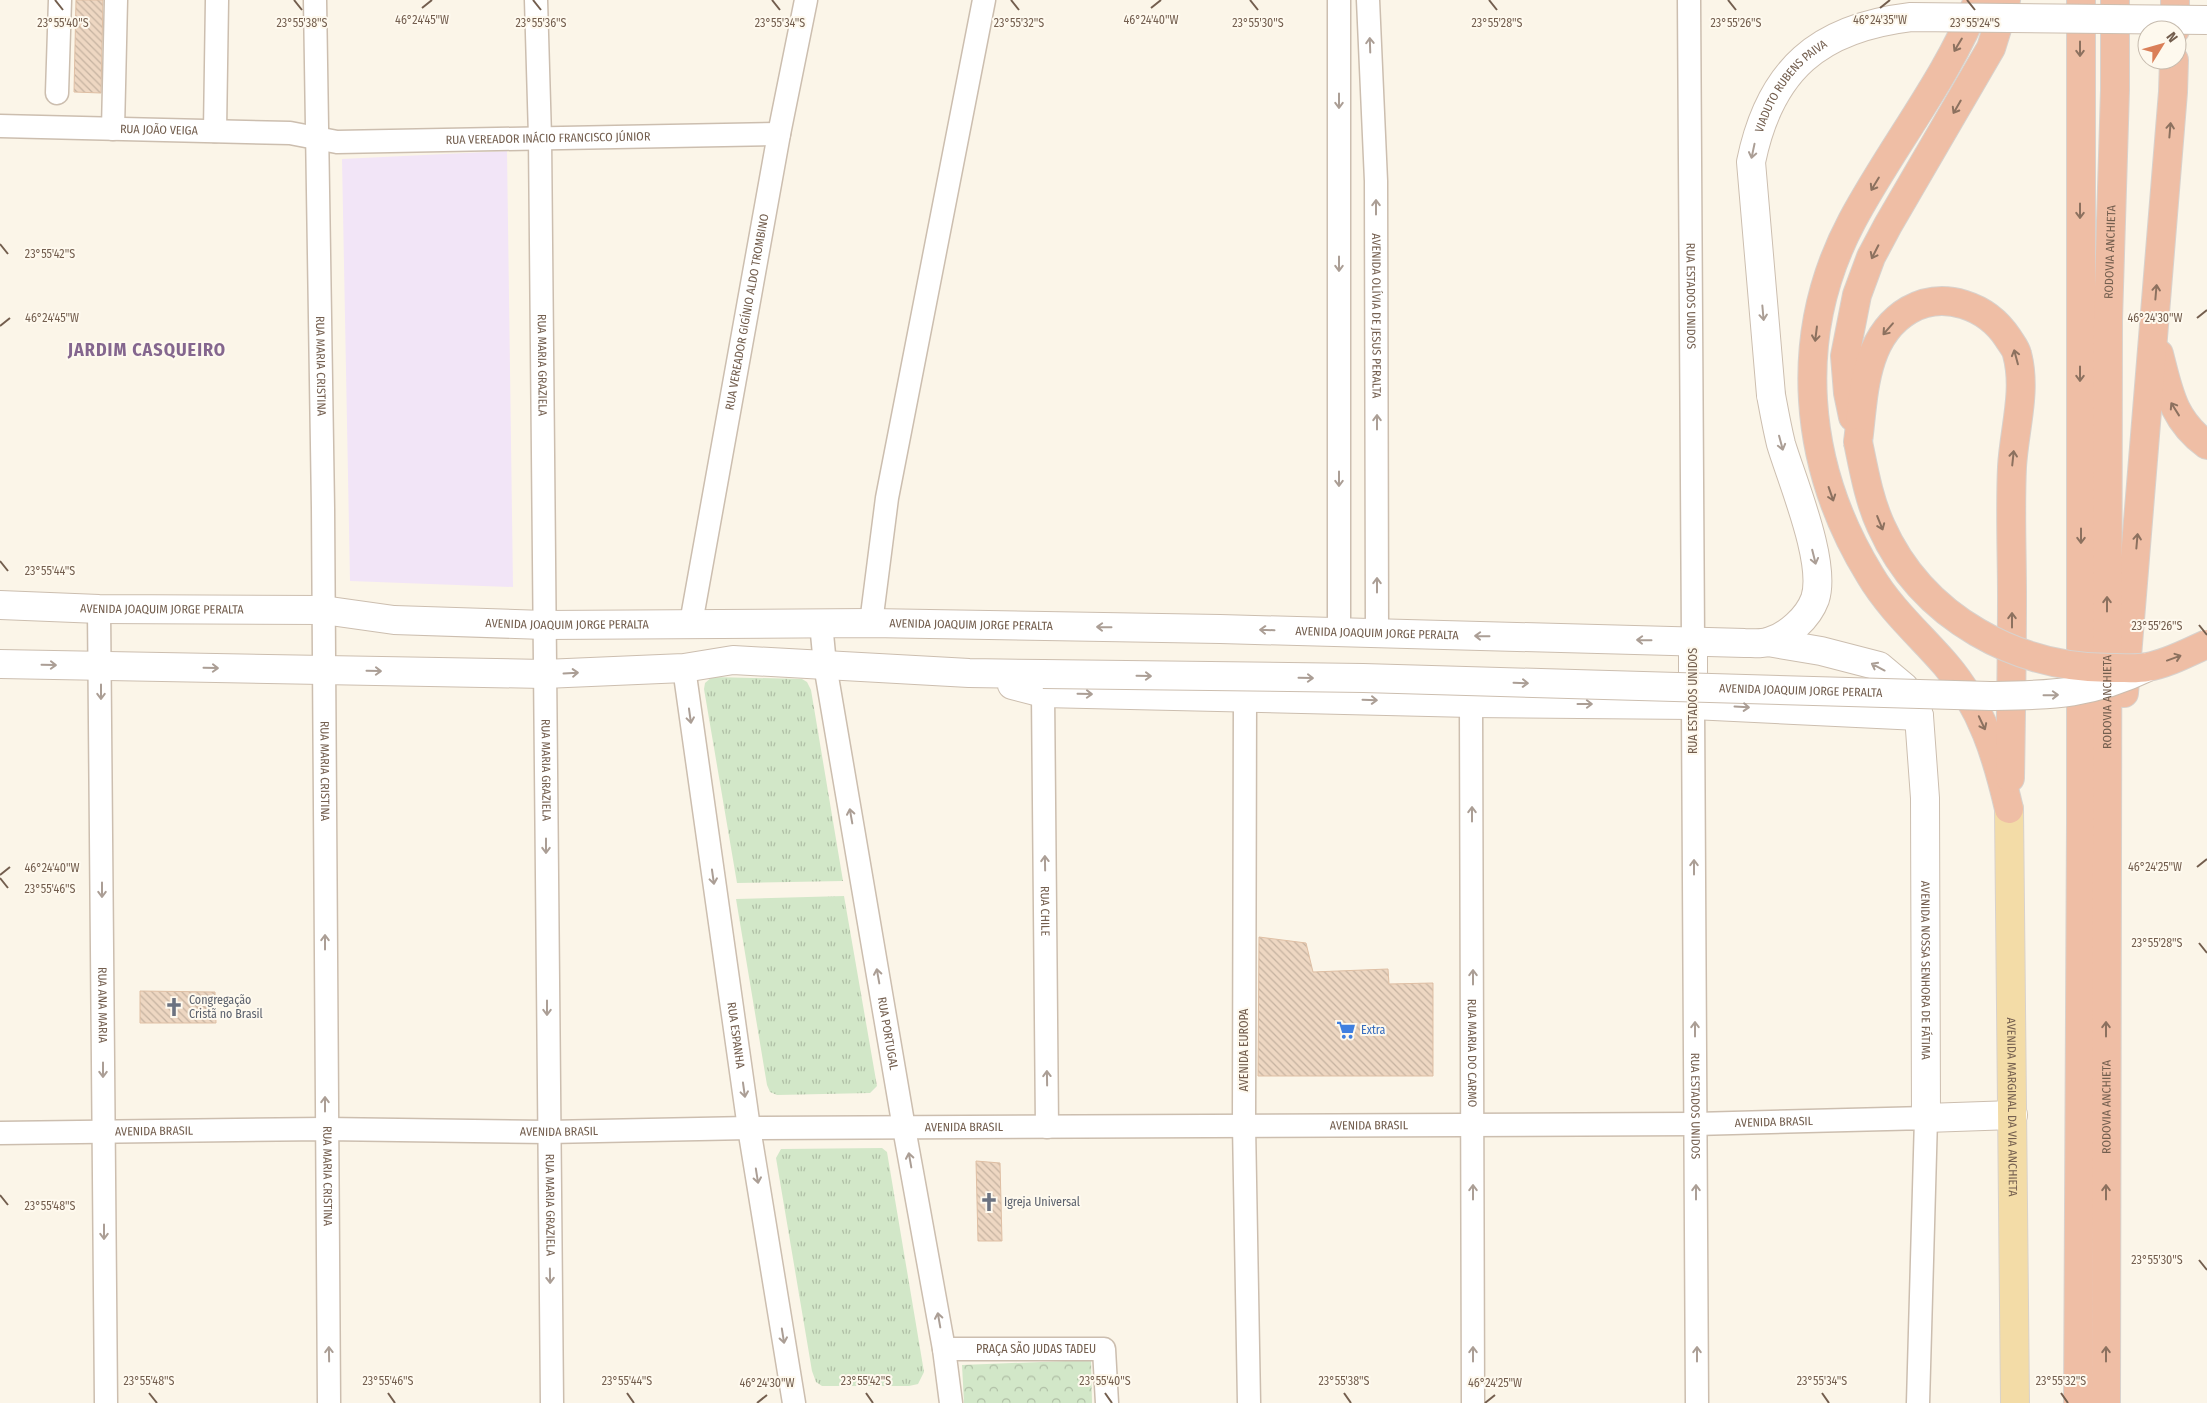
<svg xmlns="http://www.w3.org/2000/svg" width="2207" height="1403" font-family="'Fira Sans Condensed',sans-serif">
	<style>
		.education { fill: #f2e5f7 }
		.grass { fill: url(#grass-tufts) }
		.forest { fill: url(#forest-crowns) }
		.building { fill: url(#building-back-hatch); stroke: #dfbfa4 }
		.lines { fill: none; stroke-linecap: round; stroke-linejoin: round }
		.minor-casing { stroke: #ccbeaf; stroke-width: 25 }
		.tertiary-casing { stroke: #ccbeaf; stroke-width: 30 }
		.primary-casing { stroke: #d8d2cd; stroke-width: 30 }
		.motorway-casing { stroke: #d8d2cd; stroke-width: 30 }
		.minor { stroke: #fff; stroke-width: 22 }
		.tertiary { stroke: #fff; stroke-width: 28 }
		.primary { stroke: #f3dca7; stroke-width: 28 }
		.motorway { stroke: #efbea5; stroke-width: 28 }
		.tertiary-bridge-casing { stroke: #ccbeaf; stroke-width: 30; stroke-linecap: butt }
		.motorway-bridge-casing { stroke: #d8d2cd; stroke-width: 30; stroke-linecap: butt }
		.tertiary-bridge { stroke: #fff; stroke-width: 28 }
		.motorway-bridge { stroke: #efbea5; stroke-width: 28 }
		.oneway { stroke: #ab9e95 }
		.oneway2 { stroke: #8c715f }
		.ticks { fill: none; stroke: #735e4e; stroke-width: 2 }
		.labels { text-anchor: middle; stroke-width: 4; stroke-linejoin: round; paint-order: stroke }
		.street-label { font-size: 12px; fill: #735e4e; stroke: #fef9ee }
		.worship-label { font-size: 12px; fill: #5b616d; stroke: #fef9ee; text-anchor: start }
		.shop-label { font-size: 12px; fill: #366cbe; stroke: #fef9ee; text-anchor: start }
		.district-label { font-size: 18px; font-weight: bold; letter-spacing: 1px; fill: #84668e; stroke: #fef9ee }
		.ticks-label { font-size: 12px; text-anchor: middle; fill: #735e4e; stroke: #fef9ee; stroke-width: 4; stroke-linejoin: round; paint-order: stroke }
	</style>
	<defs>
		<pattern id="grass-tufts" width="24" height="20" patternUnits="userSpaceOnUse" patternTransform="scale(1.25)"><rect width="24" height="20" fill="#d2e7c8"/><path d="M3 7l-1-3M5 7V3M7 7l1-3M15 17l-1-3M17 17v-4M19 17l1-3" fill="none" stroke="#afbea5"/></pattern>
		<pattern id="forest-crowns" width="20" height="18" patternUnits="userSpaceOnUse" patternTransform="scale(1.25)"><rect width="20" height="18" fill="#d2e7c8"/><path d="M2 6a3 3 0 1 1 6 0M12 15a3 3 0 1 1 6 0" fill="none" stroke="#afbea5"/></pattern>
		<pattern id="building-back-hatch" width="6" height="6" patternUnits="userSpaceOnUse" patternTransform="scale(1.25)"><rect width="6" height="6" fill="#eed7c2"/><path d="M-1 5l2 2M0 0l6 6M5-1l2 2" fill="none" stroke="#c5b2a0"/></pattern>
	</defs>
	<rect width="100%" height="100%" fill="#fbf5e8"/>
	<path class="education" d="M507,151L513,587L350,581L342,159Z"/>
	<path class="grass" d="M712,677L802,679L807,682L811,690L843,881L737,883L704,689L705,683Z
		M844,896L877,1086L870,1093L777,1095L770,1092L767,1085L736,899Z
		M882,1148L887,1152L924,1372L918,1384L909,1386H822L816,1382L812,1371L776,1158L781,1149Z"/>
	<path class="forest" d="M1091,1360L1092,1403H964L962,1365Z"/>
	<path class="building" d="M76,0H103L101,93L74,92Z
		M1259,937L1306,943L1313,972L1388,969L1389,984L1433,983V1076H1258Z
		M140,991L215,992L216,1023H140Z
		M976,1161L1000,1163L1002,1241H978Z"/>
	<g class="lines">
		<g class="minor-casing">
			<g id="minor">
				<path id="s1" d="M315,0L323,508L329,1403"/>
				<path id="s2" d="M536,0L540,137L552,1403"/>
				<path id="s3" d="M1368,0L1376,181L1377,633"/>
				<path id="s4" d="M1689,0L1693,641"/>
				<path d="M57,93L60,0"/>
				<path id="s5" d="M0,126L290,133L337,142L779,134"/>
				<path d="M113,129L116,0"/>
				<path d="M215,131L217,0"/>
				<path id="s6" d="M99,609L106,1403"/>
				<path id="s7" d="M691,623L779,134L806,0"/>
				<path id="s8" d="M821,623L825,665L904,1128L944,1349L951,1403"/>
				<path d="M871,623L887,498L984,0"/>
				<path d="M1339,632V0"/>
				<path id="s9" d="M684,668L749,1128L794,1403"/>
				<path id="s10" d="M1043,693L1047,1127"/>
				<path d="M1245,696L1244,1125L1249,1403"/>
				<path id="s11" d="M1471,703L1473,1403"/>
				<path id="s12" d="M1693,705L1697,1403"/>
				<path id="s13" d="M0,1133L325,1129L548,1132L749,1128L1695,1124L1926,1118L1918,1403"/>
				<path id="s14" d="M944,1349H1104L1107,1403"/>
			</g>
		</g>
		<g class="tertiary-casing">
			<g id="tertiary">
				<path id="s15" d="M0,605L99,609L323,610L394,620L544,625L871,623L1220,629L1745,643C1753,643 1761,644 1768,642C1788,636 1808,618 1815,599C1827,563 1792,481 1781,444C1777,428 1774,411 1771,395"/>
				<path d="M1693,641V705"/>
				<path id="s16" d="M1768,642L1821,651L1879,666L1904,687L1914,700L1919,716L1925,798L1926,1118L2013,1115"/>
				<path d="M0,664L544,674L684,668L733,660L969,673L1043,674"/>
				<path d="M1012,685L1043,693L1471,703L1693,705L1919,716"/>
			</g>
		</g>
		<g class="primary-casing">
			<g id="primary">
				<path id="s17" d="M2009,809L2015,1403"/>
			</g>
		</g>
		<g class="motorway-casing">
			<g id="motorway">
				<path d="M1978,0C1947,79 1892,146 1852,221C1791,336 1803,466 1870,575C1890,609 1921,636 1946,665C1982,707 1997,757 2009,809"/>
				<path d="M2175,30V0"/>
				<path d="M2159,354C2169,393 2173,420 2207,445"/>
				<path d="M1853,417L1848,393L1845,356L1857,295L1871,257L1888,225L1991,48L2006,0"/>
				<path d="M1858,442C1864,396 1863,337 1909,310C1944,290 1987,306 2008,338C2011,343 2016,349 2017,354C2027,391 2014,430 2012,467C2010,510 2012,553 2012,596C2012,657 2011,717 2010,778"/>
				<path d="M2124,693L2173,92L2174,60"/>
				<path d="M2078,1403L2081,822V0"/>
				<path id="s18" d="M2106,1403L2108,320L2115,90V0"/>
			</g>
		</g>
		<use href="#minor" class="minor"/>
		<use href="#tertiary" class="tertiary"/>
		<use href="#primary" class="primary"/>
		<use href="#motorway" class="motorway"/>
		<g class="tertiary-bridge-casing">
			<g id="tertiary-bridge">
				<path id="s19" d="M1771,395L1751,162C1770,69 1819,28 1911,17L2207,20"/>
				<path id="s20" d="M1043,674L1363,678L1990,696C2053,695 2090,695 2148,667"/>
			</g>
		</g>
		<g class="motorway-bridge-casing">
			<path id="motorway-bridge" d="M1858,442C1864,471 1869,500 1881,526C1922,618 2018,670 2117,668C2127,668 2137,669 2147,667C2167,664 2189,652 2207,644"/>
		</g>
		<use href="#tertiary-bridge" class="tertiary-bridge"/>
		<use href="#motorway-bridge" class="motorway-bridge"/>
	</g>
	<defs><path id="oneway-shaft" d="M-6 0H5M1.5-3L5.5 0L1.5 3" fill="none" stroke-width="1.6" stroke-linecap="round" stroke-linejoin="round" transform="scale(1.25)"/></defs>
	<g class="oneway">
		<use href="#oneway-shaft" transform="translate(1370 45) rotate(-92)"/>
		<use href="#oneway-shaft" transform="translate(1339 101) rotate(90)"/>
		<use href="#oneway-shaft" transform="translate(1753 151) rotate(102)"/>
		<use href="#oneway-shaft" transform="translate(1376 207) rotate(-90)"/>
		<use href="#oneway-shaft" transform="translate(1339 264) rotate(90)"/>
		<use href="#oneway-shaft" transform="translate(1763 313) rotate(85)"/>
		<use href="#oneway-shaft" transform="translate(1377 422) rotate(-90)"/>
		<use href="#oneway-shaft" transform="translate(1781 443) rotate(75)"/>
		<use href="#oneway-shaft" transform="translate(1339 479) rotate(90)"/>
		<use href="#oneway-shaft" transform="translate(1814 557) rotate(76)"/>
		<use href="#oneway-shaft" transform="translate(1377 585) rotate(-90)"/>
		<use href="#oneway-shaft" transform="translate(1104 627) rotate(-179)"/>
		<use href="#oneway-shaft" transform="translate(1267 630) rotate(-178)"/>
		<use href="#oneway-shaft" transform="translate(1482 636) rotate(-179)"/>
		<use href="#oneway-shaft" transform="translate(1644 640) rotate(-179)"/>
		<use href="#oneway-shaft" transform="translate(49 665) rotate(1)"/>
		<use href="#oneway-shaft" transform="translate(1878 667) rotate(-152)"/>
		<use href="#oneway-shaft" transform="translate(211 668) rotate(1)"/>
		<use href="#oneway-shaft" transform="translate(374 671) rotate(1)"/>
		<use href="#oneway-shaft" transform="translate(571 673) rotate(-3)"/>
		<use href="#oneway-shaft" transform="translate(1144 676) rotate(1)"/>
		<use href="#oneway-shaft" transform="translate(1306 678) rotate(1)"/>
		<use href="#oneway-shaft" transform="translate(1521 683) rotate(2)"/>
		<use href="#oneway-shaft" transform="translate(101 692) rotate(90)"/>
		<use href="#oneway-shaft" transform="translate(1085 694) rotate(1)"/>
		<use href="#oneway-shaft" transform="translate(2051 695) rotate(-1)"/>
		<use href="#oneway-shaft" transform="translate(1370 700) rotate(2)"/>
		<use href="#oneway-shaft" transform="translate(1585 704)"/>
		<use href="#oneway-shaft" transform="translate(1742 707) rotate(3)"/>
		<use href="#oneway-shaft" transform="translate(690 716) rotate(82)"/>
		<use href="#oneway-shaft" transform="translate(1472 814) rotate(-90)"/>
		<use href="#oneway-shaft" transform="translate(851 816) rotate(-100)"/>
		<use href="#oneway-shaft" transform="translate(546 846) rotate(90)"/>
		<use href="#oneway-shaft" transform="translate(1045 863) rotate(-91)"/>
		<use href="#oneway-shaft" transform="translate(1694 867) rotate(-90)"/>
		<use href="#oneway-shaft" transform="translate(713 877) rotate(82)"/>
		<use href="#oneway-shaft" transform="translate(102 890) rotate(90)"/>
		<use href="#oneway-shaft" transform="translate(325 942) rotate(-90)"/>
		<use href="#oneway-shaft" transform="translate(878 976) rotate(-100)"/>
		<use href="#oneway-shaft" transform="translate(1473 977) rotate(-90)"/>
		<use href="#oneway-shaft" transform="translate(547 1008) rotate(90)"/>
		<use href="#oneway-shaft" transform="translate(1695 1029) rotate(-90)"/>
		<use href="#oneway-shaft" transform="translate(103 1070) rotate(90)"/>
		<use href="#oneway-shaft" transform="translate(1047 1078) rotate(-91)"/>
		<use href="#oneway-shaft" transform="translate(744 1090) rotate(82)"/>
		<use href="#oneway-shaft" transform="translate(325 1104) rotate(-90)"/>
		<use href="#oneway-shaft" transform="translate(910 1160) rotate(-100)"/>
		<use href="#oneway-shaft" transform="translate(757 1176) rotate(81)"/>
		<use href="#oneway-shaft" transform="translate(1473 1192) rotate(-90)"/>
		<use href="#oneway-shaft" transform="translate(1696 1192) rotate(-90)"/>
		<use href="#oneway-shaft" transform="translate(104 1232) rotate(90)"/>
		<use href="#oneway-shaft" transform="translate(550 1276) rotate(89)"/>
		<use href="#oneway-shaft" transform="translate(939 1320) rotate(-100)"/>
		<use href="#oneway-shaft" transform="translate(783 1336) rotate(81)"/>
		<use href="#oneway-shaft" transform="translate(329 1354) rotate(-91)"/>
		<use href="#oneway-shaft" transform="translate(1473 1354) rotate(-90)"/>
		<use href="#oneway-shaft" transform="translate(1697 1354) rotate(-90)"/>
	</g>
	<g class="oneway2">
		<use href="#oneway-shaft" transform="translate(1958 45) rotate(121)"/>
		<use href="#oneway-shaft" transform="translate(2080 49) rotate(90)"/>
		<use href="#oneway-shaft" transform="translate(1957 107) rotate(120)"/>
		<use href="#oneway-shaft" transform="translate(2170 130) rotate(-85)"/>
		<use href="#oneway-shaft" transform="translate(1875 184) rotate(121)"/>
		<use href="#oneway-shaft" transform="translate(2080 211) rotate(90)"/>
		<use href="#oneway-shaft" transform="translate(1875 252) rotate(117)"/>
		<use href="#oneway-shaft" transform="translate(2156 292) rotate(-85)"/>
		<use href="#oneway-shaft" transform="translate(1888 329) rotate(131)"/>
		<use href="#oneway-shaft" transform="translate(1816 334) rotate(97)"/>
		<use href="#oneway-shaft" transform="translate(2016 357) rotate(-105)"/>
		<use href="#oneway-shaft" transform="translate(2080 374) rotate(90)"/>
		<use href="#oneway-shaft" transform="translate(2175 409) rotate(-122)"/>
		<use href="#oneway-shaft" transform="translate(2013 458) rotate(-84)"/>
		<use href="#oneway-shaft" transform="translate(1831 494) rotate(71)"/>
		<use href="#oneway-shaft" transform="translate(1880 523) rotate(68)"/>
		<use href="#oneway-shaft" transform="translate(2081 536) rotate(90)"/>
		<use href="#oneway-shaft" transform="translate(2137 541) rotate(-85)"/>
		<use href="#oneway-shaft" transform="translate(2107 604) rotate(-90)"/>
		<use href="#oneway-shaft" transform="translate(2012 620) rotate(-90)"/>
		<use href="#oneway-shaft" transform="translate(2174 658) rotate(-20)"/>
		<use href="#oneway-shaft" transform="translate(1982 723) rotate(65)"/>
		<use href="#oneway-shaft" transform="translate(2106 1029) rotate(-90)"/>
		<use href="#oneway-shaft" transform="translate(2106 1192) rotate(-90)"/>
		<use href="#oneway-shaft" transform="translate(2106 1354) rotate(-90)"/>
	</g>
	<path class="ticks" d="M55,0L63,10M294,0L302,10M533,0L541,10M772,0L780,10M1011,0L1019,10M1250,0L1258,10M1489,0L1497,10M1728,0L1736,10M1967,0L1975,10M422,8L432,0M1151,8L1161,0M1880,8L1890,0M0,244L8,254M2197,318L2207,310M0,326L10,318M0,561L8,571M2199,625L2207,635M2197,867L2207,859M0,875L10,867M0,878L8,888M2199,943L2207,953M0,1195L8,1205M2199,1260L2207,1270M149,1393L157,1403M388,1393L395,1403M627,1393L634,1403M866,1393L873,1403M1105,1393L1112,1403M1344,1393L1351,1403M1822,1393L1829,1403M2061,1393L2068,1403M757,1403L767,1395M1485,1403L1495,1395"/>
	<defs>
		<g id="church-bare" transform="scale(1.5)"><path d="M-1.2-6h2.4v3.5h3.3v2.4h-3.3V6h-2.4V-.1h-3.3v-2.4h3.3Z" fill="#6b7280" stroke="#fef9ee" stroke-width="2.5" paint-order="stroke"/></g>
		<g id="supermarket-bare" transform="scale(1.5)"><path d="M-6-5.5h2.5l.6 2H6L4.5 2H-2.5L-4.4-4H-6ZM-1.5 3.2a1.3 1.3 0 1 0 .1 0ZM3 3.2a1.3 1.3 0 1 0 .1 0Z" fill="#3f7fe0" stroke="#fef9ee" stroke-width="2.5" paint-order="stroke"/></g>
	</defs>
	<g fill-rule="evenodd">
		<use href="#church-bare" x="174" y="1007"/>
		<use href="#supermarket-bare" x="1346" y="1030"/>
		<use href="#church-bare" x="989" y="1202"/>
	</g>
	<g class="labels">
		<g class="street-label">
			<text dy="4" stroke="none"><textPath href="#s19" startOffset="322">VIADUTO RUBENS PAIVA</textPath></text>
			<text dy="4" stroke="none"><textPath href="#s5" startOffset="159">RUA JOÃO VEIGA</textPath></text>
			<text dy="4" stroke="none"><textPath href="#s5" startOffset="549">RUA VEREADOR INÁCIO FRANCISCO JÚNIOR</textPath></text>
			<text dy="4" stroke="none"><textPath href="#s18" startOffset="1151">RODOVIA ANCHIETA</textPath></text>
			<text dy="4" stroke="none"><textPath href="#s4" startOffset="296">RUA ESTADOS UNIDOS</textPath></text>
			<text dy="4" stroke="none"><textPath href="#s7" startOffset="316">RUA VEREADOR GIGÍNIO ALDO TROMBINO</textPath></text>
			<text dy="4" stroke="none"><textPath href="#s3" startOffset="316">AVENIDA OLÍVIA DE JESUS PERALTA</textPath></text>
			<text dy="4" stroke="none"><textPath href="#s2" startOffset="365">RUA MARIA GRAZIELA</textPath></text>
			<text dy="4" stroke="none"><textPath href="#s1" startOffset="366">RUA MARIA CRISTINA</textPath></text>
			<text dy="4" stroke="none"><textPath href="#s15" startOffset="162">AVENIDA JOAQUIM JORGE PERALTA</textPath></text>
			<text dy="4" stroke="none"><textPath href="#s15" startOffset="568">AVENIDA JOAQUIM JORGE PERALTA</textPath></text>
			<text dy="4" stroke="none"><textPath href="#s15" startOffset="972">AVENIDA JOAQUIM JORGE PERALTA</textPath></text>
			<text dy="4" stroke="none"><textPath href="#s15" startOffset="1378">AVENIDA JOAQUIM JORGE PERALTA</textPath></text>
			<text dy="4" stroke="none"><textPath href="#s20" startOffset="758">AVENIDA JOAQUIM JORGE PERALTA</textPath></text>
			<text transform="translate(1693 701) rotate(-90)" y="4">RUA ESTADOS UNIDOS</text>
			<text dy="4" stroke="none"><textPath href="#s18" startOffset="701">RODOVIA ANCHIETA</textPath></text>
			<text dy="4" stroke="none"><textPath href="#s2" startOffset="770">RUA MARIA GRAZIELA</textPath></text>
			<text dy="4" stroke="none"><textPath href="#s1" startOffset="771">RUA MARIA CRISTINA</textPath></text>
			<text dy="4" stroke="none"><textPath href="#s10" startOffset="218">RUA CHILE</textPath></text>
			<text dy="4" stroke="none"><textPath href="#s16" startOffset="434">AVENIDA NOSSA SENHORA DE FÁTIMA</textPath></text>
			<text dy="4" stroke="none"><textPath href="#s6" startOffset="396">RUA ANA MARIA</textPath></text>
			<text dy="4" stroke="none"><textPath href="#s8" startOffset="416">RUA PORTUGAL</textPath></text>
			<text dy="4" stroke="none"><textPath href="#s9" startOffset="371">RUA ESPANHA</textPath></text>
			<text transform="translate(1244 1050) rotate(-90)" y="4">AVENIDA EUROPA</text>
			<text dy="4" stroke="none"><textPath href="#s11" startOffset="350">RUA MARIA DO CARMO</textPath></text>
			<text dy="4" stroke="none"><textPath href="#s12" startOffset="401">RUA ESTADOS UNIDOS</textPath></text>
			<text dy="4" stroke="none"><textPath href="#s17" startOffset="298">AVENIDA MARGINAL DA VIA ANCHIETA</textPath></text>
			<text dy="4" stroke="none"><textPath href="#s18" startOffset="296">RODOVIA ANCHIETA</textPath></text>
			<text dy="4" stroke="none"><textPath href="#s13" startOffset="1774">AVENIDA BRASIL</textPath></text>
			<text dy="4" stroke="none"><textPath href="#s13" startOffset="1369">AVENIDA BRASIL</textPath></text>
			<text dy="4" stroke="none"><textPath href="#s13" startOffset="964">AVENIDA BRASIL</textPath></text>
			<text dy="4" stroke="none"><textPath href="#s13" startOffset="154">AVENIDA BRASIL</textPath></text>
			<text dy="4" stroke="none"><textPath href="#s13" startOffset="559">AVENIDA BRASIL</textPath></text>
			<text dy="4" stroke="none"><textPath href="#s1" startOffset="1176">RUA MARIA CRISTINA</textPath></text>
			<text dy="4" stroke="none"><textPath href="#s2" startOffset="1205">RUA MARIA GRAZIELA</textPath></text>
			<text dy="4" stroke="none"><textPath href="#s14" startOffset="92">PRAÇA SÃO JUDAS TADEU</textPath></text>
		</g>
		<g class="worship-label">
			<text x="189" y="1004">Congregação<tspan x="189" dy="14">Cristã no Brasil</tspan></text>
			<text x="1004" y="1206">Igreja Universal</text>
		</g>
		<g class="shop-label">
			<text x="1361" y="1034">Extra</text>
		</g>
		<g class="district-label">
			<text x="147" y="356">JARDIM CASQUEIRO</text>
		</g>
	</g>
	<g class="ticks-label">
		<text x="422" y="24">46°24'45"W</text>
		<text x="1151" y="24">46°24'40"W</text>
		<text x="1880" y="24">46°24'35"W</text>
		<text x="63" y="27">23°55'40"S</text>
		<text x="302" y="27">23°55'38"S</text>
		<text x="541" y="27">23°55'36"S</text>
		<text x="780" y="27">23°55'34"S</text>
		<text x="1019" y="27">23°55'32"S</text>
		<text x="1258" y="27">23°55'30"S</text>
		<text x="1497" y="27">23°55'28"S</text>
		<text x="1736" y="27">23°55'26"S</text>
		<text x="1975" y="27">23°55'24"S</text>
		<text x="50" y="258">23°55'42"S</text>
		<text x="2155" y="322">46°24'30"W</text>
		<text x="52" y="322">46°24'45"W</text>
		<text x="50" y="575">23°55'44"S</text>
		<text x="2157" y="630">23°55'26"S</text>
		<text x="2155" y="871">46°24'25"W</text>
		<text x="52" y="872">46°24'40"W</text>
		<text x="50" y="893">23°55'46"S</text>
		<text x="2157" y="947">23°55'28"S</text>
		<text x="50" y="1210">23°55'48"S</text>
		<text x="2157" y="1264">23°55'30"S</text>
		<text x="149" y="1385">23°55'48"S</text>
		<text x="388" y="1385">23°55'46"S</text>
		<text x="627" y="1385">23°55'44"S</text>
		<text x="866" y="1385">23°55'42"S</text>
		<text x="1105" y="1385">23°55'40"S</text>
		<text x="1344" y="1385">23°55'38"S</text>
		<text x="1822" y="1385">23°55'34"S</text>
		<text x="2061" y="1385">23°55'32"S</text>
		<text x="767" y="1387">46°24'30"W</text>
		<text x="1495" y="1387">46°24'25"W</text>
	</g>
	<g transform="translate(2162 45) rotate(53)"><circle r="24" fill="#fef9ee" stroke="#c6bbae"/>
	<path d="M0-4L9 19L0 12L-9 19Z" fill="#da7f58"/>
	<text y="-8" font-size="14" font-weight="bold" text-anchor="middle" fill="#735e4e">N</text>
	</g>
</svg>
